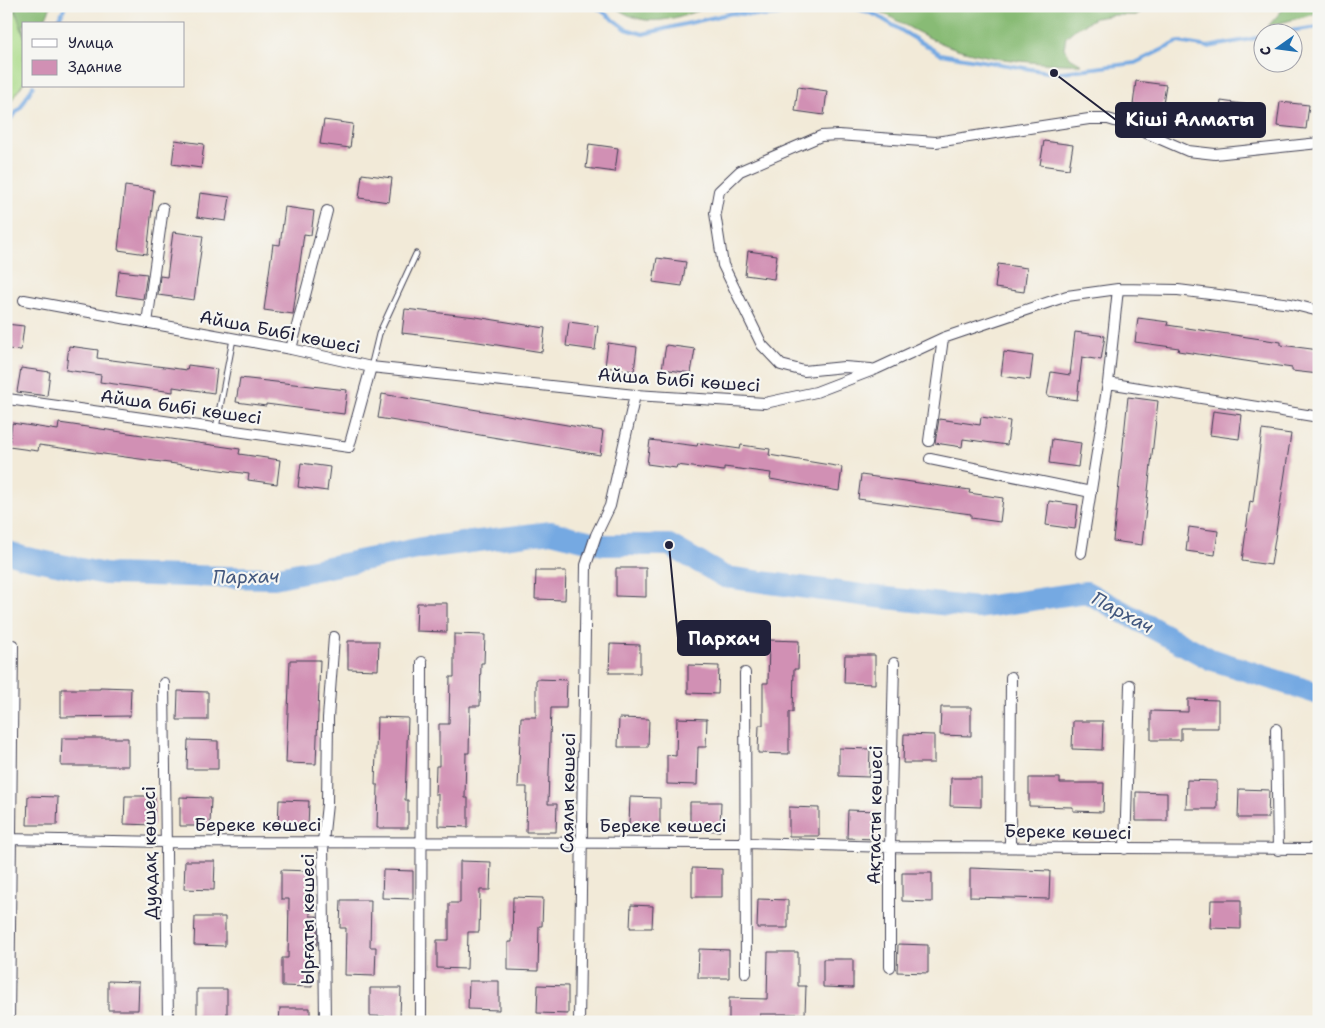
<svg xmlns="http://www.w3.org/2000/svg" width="1325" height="1028" font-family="'Shantell Sans',sans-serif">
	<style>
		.green { fill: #abdb89; stroke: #667e62 }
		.forest { fill: #88bb75; stroke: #556e58 }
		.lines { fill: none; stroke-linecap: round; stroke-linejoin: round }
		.stream { stroke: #75a9e2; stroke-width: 4 }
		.river { stroke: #75a9e2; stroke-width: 22 }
		.building { fill: #d190b4 }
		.lane-casing { stroke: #414053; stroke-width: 7 }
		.street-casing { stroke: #414053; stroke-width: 12 }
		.lane { stroke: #fff; stroke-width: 5 }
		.street { stroke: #fff; stroke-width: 10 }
		.labels { text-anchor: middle; stroke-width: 4.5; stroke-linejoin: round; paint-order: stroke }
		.street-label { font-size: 18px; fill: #22223b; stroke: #f6f6f2 }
		.water-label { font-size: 19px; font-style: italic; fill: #43587e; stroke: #f6f6f2 }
		.leader { fill: none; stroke: #22223b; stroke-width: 2 }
		.callout-dot { fill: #22223b; stroke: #f6f6f2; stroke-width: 2 }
		.callout { fill: #22223b; stroke: #22223b; stroke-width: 2 }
		.callout-label { font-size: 19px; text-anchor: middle; font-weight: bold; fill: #fff }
	</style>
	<rect width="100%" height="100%" fill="#f6f6f2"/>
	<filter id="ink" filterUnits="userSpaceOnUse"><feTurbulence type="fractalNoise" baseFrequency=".02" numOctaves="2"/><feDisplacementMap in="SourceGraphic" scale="10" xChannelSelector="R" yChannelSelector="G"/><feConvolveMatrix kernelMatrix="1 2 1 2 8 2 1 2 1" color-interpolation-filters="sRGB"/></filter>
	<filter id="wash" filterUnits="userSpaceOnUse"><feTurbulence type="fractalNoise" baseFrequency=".0096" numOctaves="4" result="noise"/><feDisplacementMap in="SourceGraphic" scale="20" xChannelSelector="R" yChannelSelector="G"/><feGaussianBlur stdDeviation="1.12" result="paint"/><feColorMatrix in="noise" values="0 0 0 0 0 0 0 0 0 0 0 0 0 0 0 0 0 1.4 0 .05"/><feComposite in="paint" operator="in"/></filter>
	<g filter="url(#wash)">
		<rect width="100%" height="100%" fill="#f2ead8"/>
		<path class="green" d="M6,6H14L24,36V82L6,109Z"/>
		<path class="forest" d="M14,6H51L43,24H24V36Z
			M613,6H715C676,16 650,33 613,6Z
			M872,6H1151L1136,15H1115L1095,18L1074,30L1066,37L1064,48L1070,57L1082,64C1045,65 994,60 957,49C927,39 899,22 872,6Z
			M1286,6H1319V13L1268,26Z"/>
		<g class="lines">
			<path class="stream" d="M595,6L626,29L643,34L732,13L764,16L778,15L800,6
				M850,6L876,15L940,54L1054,73L1135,63L1178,42L1208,47L1262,37
				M57,24L65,6
				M1282,32L1319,27
				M6,124L21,107L33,86"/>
			<path class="river" d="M6,551L22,557L105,574L274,578L422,548L551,532L604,545H669L725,577L869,596L977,608L1086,592L1210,659L1319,694"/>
		</g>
		<g id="blocks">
			<path class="building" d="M1136,81L1166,85L1162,109L1133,105Z
				M798,87L827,91L824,115L795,111Z
				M1221,101L1250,105L1247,129L1218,125Z
				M1280,102L1309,105L1306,129L1277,126Z
				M324,120L353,124L350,148L320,144Z
				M175,140L204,144L201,168L172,164Z
				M1044,141L1073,145L1069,169L1040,165Z
				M589,144L618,148L615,172L586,168Z
				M362,174L392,178L389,202L359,198Z
				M125,186L154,190L147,254L118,250Z
				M200,193L230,197L226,221L197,217Z
				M285,207L314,211L311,235L304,234L293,314L264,310L273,244L280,245Z
				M173,232L203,236L194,300L158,295L160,276L167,277Z
				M748,251L777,255L774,279L745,275Z
				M657,258L686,262L682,286L653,282Z
				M998,264L1027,268L1024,292L995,288Z
				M119,271L147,274L143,299L116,295Z
				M405,309L476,317L545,328L542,352L478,342L402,333Z
				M1138,318L1168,322L1167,325L1281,342V345L1319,350V374L1292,371V368L1178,351L1179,348L1135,342Z
				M569,322L598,326L595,350L566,346Z
				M6,324L24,326L21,350L6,349Z
				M1075,332L1105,336L1101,360L1082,357L1077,400L1047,396L1051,372L1070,375Z
				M608,343L637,347L634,371L605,367Z
				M666,345L695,349L691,373L662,369Z
				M69,346L98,350L97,358L187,370L188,365L217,369L214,393L173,387V392L100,382L101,375L66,370Z
				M1004,352L1033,356L1030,380L1001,376Z
				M21,368L50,372L47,396L17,392Z
				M240,378L347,390L344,414L266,404V406L236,402Z
				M382,394L603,431L600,455L378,418Z
				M1128,397L1158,401L1142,545L1113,541Z
				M1213,411L1242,415L1239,439L1210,435Z
				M981,417L1010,421L1007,445L963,439L962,447L935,443L939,419L980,425Z
				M12,423L58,430L59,423L240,449L239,454L280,460L277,484L248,480L249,474L96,453L39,445L38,451L9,447Z
				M1262,430L1291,434L1271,565L1242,561L1250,501L1253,502Z
				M1052,439L1081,443L1078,467L1049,463Z
				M650,440L697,446L698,443L740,449L741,445L770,449L769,455L842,467L839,491L770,479L771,473L724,467V471L677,465L676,468L647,464Z
				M301,463L330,467L327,491L298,487Z
				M861,475L970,490L969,493L1003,498L1000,522L971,518V514L858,499Z
				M1049,501L1078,505L1075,529L1046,525Z
				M1189,527L1218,531L1215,555L1186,551Z
				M616,568H646V597L616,596Z
				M536,571H566L565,600L535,599Z
				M417,603H447V632L416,631Z
				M454,634L485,635L484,663H481L480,706H470L469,753H466L465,798H468V827L438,826V794H435L436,766H439V724H449L450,677H454Z
				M769,640L799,641L798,669H794L793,712H789V754L758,753L759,725H763V683H768Z
				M348,641H379L378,670L348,669Z
				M610,644L640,645V673H609Z
				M845,655H875V684L844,683Z
				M290,660H320L316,764L286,763Z
				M688,665L719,666L718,694L688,693Z
				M536,679L567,680L566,708H551L548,804H557L556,832H526L527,787H518L521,717H536Z
				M100,687L131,688L130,716L61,717V689H100Z
				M178,691L208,692V720H177Z
				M1188,699L1218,700V728H1181V740H1151V711L1188,712Z
				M941,707H971V736L940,735Z
				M377,717L408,718L405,800H408V828H377L378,785H375Z
				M619,718L649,719L648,747H618Z
				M677,718L707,719L706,747H698L697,785L667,784V755L676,756Z
				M1073,721H1103L1102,750L1072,749Z
				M904,734L934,735V763H903Z
				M62,738H128V766H61Z
				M188,740L218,741V769H187Z
				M839,748L870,749L869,777L839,776Z
				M951,778H981V807L950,806Z
				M1029,778H1060V783H1104L1103,812L1073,811V807L1029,806Z
				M1187,780L1217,781V809H1186Z
				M1239,789L1269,790L1268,818H1238Z
				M1136,792L1167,793V821H1136Z
				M28,796L58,797L57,825H27Z
				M125,796H155L154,825L124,824Z
				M180,797L211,798L210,826H180Z
				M630,797L660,798V826L629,825Z
				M279,800L309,801L308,829H278Z
				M690,802H721L720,831L690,830Z
				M789,807L819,808V836H789Z
				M848,810L878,811V839L847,838Z
				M185,861H215L214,890L184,889Z
				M460,861L491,862L490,890H480L479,932H468L467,969L437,968V940H449V903H460Z
				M692,868L722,869V897H692Z
				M970,868L1050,871L1049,899L970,897Z
				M281,870L311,871L310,916H317V945H313L312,987L282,986V958H288L289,899H281Z
				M383,870L413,871V899L382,898Z
				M902,873H932V902L902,901Z
				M513,897L543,898L542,926H539L538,971L508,970V942H512Z
				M758,899L788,900V928H757Z
				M341,900H371L370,947H376L375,976L345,975L346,928H340Z
				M1211,900H1241V929L1210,928Z
				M631,905L653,906L652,928H630Z
				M195,917H225V946L194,945Z
				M898,944L928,945V973L897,972Z
				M699,949L729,950V978H698Z
				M768,952H798V986H806L805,1014H760V1022H729V998L767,999Z
				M823,959H853V988L823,987Z
				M108,981L139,982L138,1010H108Z
				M469,981H499V1010L468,1009Z
				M538,985L568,986V1014L537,1013Z
				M370,988H401L400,1017L370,1016Z
				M197,989H227V1018L197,1017Z
				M280,1008H310V1022H279Z"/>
		</g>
	</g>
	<g filter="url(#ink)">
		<use href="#blocks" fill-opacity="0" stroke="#414053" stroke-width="1"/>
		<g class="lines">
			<g class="lane-casing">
				<path id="lane" d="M371,367L379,334L416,254
					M216,428L233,339"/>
			</g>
			<g class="street-casing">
				<path id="street" d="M24,300L291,349L371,367L635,395L765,403L816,392L876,369L943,338L1067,296L1118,289L1178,290L1291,304L1319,311
					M147,323L163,208
					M291,349L327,211
					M871,369L844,367L804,371L781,365L762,345L723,265L715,213L719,191L740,171L821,136L838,135L936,142L1089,119H1108L1128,125L1188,151L1215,154L1319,143
					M1108,383L1319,417
					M8,399L349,447L371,367
					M929,441L943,338
					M930,459L1091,492
					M1081,553L1108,383L1118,289
					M745,673L746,973
					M164,683L168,1022
					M1276,729L1278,850
					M6,839L166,842L747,843L890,847L1319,849
					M1010,846L1011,677
					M1125,849L1130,685
					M890,967V847L894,663
					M421,1016L422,662
					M9,1022L13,645
					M325,1022L323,842L327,804L328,718L334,637
					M579,1022L586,565L596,535L610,506L635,395"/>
			</g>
			<use href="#lane" class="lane"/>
			<use href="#street" class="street"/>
		</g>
	</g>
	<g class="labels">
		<g class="street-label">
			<text transform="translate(280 332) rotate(11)" y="6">Айша Бибі көшесі</text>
			<text transform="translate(679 380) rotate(4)" y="6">Айша Бибі көшесі</text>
			<text transform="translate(181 407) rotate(8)" y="6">Айша бибі көшесі</text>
			<text transform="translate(568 793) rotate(-89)" y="6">Саялы көшесі</text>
			<text transform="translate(875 815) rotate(-89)" y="6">Ақтасты көшесі</text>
			<text x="258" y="831">Береке көшесі</text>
			<text x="663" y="832">Береке көшесі</text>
			<text transform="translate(1068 832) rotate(1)" y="6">Береке көшесі</text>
			<text transform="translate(150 853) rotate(-91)" y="6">Дуадақ көшесі</text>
			<text transform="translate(308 919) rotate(-90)" y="6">Ырғаты көшесі</text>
		</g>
		<g class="water-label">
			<text transform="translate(246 576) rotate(-1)" y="7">Пархач</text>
			<text transform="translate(1123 612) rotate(28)" y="7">Пархач</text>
		</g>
	</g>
	<path class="leader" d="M1054 73L1116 120M669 545L678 638"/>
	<g class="callout-dot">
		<circle cx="1054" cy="73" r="5"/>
		<circle cx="669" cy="545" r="5"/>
	</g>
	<g class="callout">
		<rect x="1116" y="103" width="149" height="34" rx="5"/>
		<rect x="678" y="621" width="92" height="34" rx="5"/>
	</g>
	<g class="callout-label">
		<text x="1190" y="126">Кіші Алматы</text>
		<text x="724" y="645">Пархач</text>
	</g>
	<rect width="1325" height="1028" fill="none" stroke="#f6f6f2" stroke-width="25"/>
	<rect x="22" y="22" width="162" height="65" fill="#f6f6f2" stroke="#a1a1a9"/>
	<rect x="32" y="39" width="25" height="8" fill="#ffffff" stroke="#a1a1a9"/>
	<text x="68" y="48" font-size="15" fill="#22223b">Улица</text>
	<rect x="32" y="60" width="25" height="15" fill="#d190b4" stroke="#a1a1a9"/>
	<text x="68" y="72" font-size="15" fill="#22223b">Здание</text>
	<g transform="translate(1278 48) rotate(256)"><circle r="24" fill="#f6f6f2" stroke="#a1a1a9"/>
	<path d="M0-4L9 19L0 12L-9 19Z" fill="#1f6fb2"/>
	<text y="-8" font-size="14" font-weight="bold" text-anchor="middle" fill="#22223b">С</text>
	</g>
</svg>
